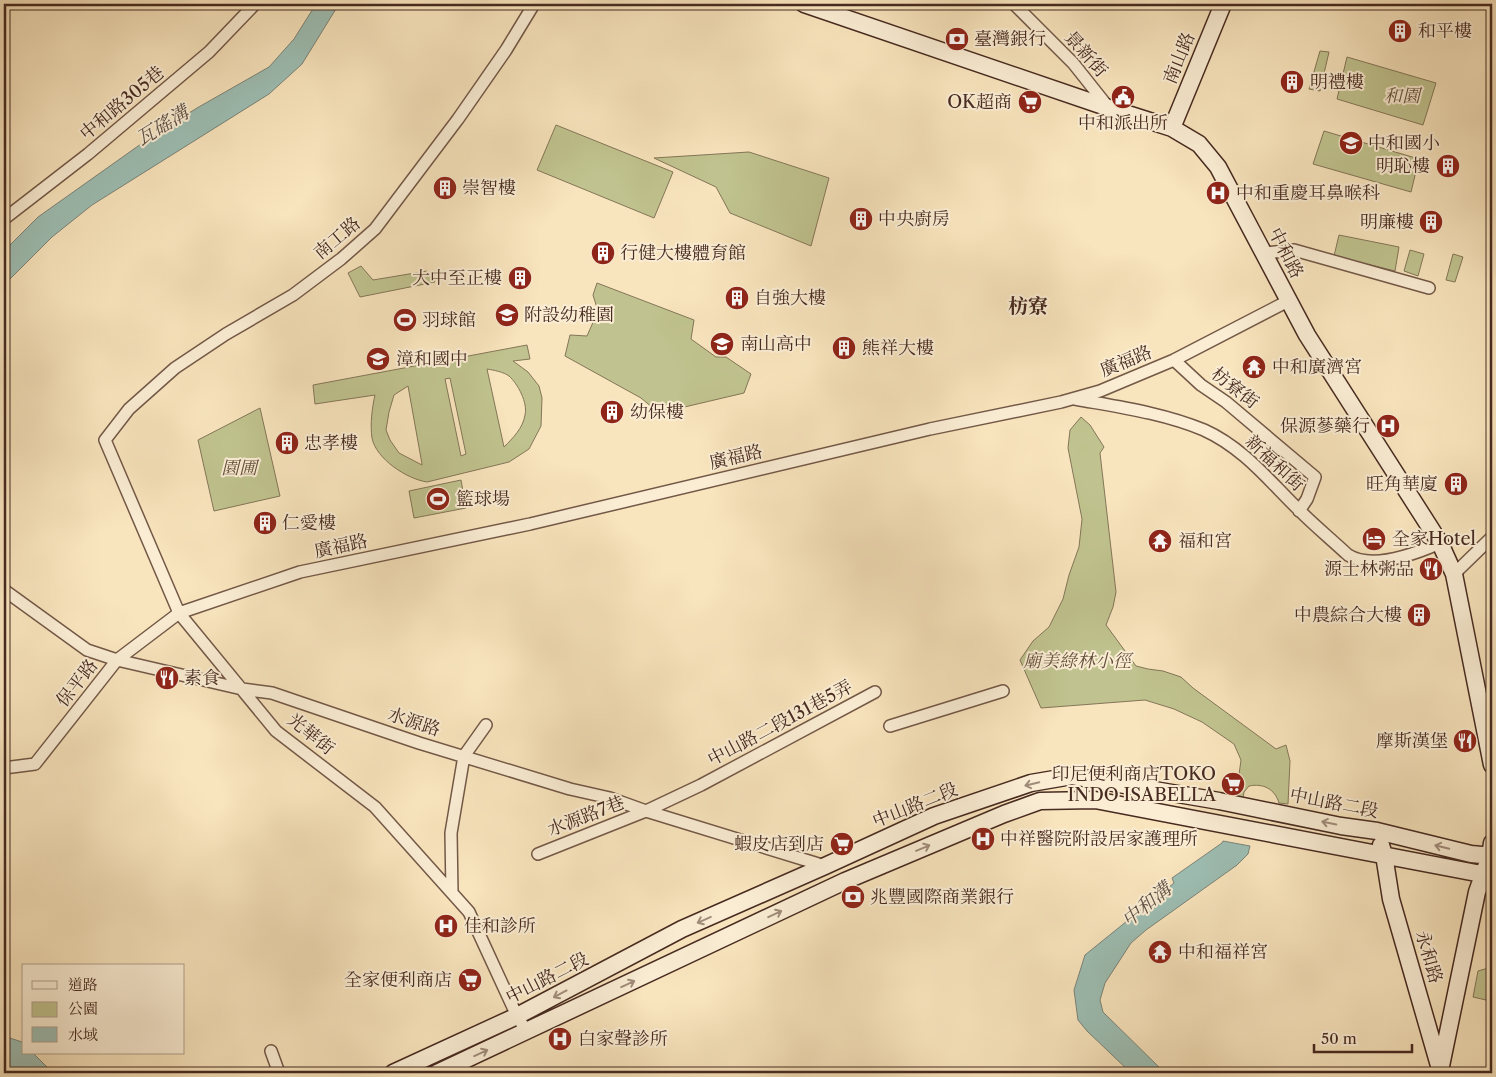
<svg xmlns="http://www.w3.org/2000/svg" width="1496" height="1077" font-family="'Libre Caslon Text','Noto Serif TC',serif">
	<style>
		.green { fill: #c0c38f; stroke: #847658; fill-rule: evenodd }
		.water { fill: #9dbeb3; stroke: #7b8378 }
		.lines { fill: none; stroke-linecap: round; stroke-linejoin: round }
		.street-casing { stroke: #735847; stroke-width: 14 }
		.secondary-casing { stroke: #472a20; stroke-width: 19 }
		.street { stroke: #faedd4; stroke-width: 11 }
		.secondary { stroke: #faedd4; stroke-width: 16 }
		.oneway { stroke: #a08c7a }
		.labels { text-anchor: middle; stroke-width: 4; stroke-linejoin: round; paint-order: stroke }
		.poi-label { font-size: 18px; fill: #472a20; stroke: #faedd4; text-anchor: start }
		.street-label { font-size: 18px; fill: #472a20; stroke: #faedd4 }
		.park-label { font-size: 18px; font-style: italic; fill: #65503c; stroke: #faedd4 }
		.water-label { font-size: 19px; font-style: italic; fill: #5c4f45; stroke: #faedd4 }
		.quarter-label { font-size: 20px; font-weight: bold; fill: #472a20; stroke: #faedd4 }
	</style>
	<rect width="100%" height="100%" fill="#f8e4bd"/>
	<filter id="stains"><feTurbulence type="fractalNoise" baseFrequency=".004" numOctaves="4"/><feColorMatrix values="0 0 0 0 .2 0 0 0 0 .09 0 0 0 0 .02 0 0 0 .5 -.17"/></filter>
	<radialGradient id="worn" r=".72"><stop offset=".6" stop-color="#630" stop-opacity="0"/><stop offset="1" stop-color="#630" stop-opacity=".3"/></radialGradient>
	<path class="green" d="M1320,51L1329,52L1320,91L1309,89Z
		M1347,57L1436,83L1423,125L1337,99Z
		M556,125L673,172L654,218L537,170Z
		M1324,131L1419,159L1411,192L1313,164Z
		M749,152L829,178L811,246L730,213L716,187L654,158Z
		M1339,235L1399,247L1395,271L1334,256Z
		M1410,250L1424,254L1418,276L1404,271Z
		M1453,254L1463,257L1455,282L1446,280Z
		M361,266L373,280L427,271L435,282L360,297L348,273Z
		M597,283L694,320L691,339L716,357H726L751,374L744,393L659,413L641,398L565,356L570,335L587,336L598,311L593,295Z
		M527,345L530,359L513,361L528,372L539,386L542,398L541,426L529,449L509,462L427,482C407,479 376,459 372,438C370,424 372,408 375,395L315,404L313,385ZM487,369C493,370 504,372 509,376C518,384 528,403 525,415C523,428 513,438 504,447ZM450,378L466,454L461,456L445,379ZM408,386L422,464V465L399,453L390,440L386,430L389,412L394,395Z
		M260,408L280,496L214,511L198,440Z
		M1081,417L1090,425L1104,447L1100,453L1116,592L1113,607L1106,625L1136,666L1148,669L1163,671L1181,677L1193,688L1276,749L1286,745L1290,761L1288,804L1279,803C1275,789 1263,783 1249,786L1244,792L1243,798L1236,797L1241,760L1234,744L1202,722L1174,709L1145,700L1041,708L1020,660L1033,641L1049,627L1063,599L1069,575L1079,547L1082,519L1068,448L1070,430Z
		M461,480L466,508L414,518L409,491Z
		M1492,967V977L1486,1000L1473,997L1478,971Z"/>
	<path class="water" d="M316,4H339L302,64L269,94L92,205L52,237L4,285V251L38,217L148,139L197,108L269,67L294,39Z
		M1223,841L1250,846L1248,854L1237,865L1146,930L1131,943L1105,983L1100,1000L1103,1012L1165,1073H1131L1087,1031L1078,1020L1074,990L1085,955L1174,883L1172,878L1222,843Z
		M4,1036L22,1042L24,1045V1053H33L53,1073H4Z"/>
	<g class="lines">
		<g class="street-casing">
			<path id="street" d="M1014,4L1073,63L1108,107
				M4,219L88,154L209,52L255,4
				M1265,253L1294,250L1429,288
				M1174,360L1201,385L1226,402L1315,477L1307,499L1299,511
				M1075,399C1119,407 1163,413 1204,430C1244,448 1270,482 1300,511C1315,526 1332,540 1348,555C1372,570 1415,554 1440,543
				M1454,574L1492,537
				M4,590L87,650L117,660L242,689L272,693L419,743L570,789L610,798L646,811L825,866
				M890,726L1003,691
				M4,768L35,764L117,660L179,613L300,572L530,524L930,429L1061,402L1100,391L1174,360L1288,301
				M538,854L646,811L701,785L875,692
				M452,893L451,833L464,756L486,725
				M527,1032L517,1016L469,912L375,807L276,731L179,613L105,440L129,409L175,368L226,334L293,295L341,259L375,229L458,119L506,50L534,4
				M271,1051L279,1073"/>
		</g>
		<g class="secondary-casing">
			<path id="secondary" d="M804,4L1109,108L1172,128L1199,144L1218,167L1307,335L1440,543L1454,574L1492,765
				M1172,128L1223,4
				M1381,845L1384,855L1391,899L1440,1069
				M1441,1066L1477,892L1490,856L1492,843
				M393,1073L517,1016L682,929L825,866L934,816L1031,783L1072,776L1219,801L1341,826L1377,831L1471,854L1492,856
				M437,1073L845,881L1004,814L1040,801L1095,800L1492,876"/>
		</g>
		<use href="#street" class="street"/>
		<use href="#secondary" class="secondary"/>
	</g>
	<defs><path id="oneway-shaft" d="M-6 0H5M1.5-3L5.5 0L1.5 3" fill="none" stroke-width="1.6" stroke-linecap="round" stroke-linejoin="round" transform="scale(1.25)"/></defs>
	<g class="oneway">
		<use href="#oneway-shaft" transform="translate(1032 784) rotate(166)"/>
		<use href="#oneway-shaft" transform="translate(1329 823) rotate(-168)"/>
		<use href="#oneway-shaft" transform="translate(1442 847) rotate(-166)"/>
		<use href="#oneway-shaft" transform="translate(923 848) rotate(-23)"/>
		<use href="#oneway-shaft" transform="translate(775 914) rotate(-25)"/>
		<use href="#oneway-shaft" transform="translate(704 920) rotate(156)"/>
		<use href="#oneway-shaft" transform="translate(628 984) rotate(-25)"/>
		<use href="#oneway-shaft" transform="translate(560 994) rotate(152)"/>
		<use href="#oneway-shaft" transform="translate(481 1053) rotate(-25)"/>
	</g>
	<defs>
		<g id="building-disc" transform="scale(1.25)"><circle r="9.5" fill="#8f2418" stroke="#faedd4"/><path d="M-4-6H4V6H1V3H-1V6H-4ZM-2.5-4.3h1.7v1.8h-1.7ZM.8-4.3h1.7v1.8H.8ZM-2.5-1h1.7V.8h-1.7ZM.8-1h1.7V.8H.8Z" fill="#fff"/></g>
		<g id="bank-disc" transform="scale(1.25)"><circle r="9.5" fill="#8f2418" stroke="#faedd4"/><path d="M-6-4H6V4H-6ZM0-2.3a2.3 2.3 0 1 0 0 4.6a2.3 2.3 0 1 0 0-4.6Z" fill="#fff"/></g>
		<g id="civic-disc" transform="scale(1.25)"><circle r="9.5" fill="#8f2418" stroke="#faedd4"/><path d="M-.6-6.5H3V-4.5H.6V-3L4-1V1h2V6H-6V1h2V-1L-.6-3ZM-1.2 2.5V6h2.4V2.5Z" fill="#fff"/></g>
		<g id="supermarket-disc" transform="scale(1.25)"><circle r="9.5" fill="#8f2418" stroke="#faedd4"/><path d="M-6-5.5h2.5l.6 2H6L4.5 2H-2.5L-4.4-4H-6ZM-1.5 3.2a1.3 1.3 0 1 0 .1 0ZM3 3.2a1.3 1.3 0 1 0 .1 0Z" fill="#fff"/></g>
		<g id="school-disc" transform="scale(1.25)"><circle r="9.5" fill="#8f2418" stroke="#faedd4"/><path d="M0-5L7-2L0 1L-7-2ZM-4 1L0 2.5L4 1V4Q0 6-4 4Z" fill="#fff"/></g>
		<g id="hospital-disc" transform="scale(1.25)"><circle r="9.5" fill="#8f2418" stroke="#faedd4"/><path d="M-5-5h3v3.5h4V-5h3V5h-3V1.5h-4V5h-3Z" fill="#fff"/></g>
		<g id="stadium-disc" transform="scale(1.25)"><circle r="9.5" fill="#8f2418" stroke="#faedd4"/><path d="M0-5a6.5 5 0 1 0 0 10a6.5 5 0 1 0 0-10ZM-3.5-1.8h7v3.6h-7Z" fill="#fff"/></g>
		<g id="temple-disc" transform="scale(1.25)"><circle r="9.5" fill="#8f2418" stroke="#faedd4"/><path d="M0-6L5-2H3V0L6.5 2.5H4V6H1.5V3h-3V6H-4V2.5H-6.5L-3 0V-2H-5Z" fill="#fff"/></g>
		<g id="hotel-disc" transform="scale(1.25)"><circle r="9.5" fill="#8f2418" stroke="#faedd4"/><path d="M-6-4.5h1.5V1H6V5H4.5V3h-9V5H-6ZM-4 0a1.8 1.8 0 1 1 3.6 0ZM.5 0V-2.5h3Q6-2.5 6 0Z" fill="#fff"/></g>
		<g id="restaurant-disc" transform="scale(1.25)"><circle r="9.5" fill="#8f2418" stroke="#faedd4"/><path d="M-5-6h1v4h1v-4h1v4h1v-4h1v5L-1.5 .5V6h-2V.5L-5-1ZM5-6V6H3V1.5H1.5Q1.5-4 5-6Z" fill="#fff"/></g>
	</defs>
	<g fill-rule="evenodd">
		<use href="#building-disc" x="1400" y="31"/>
		<use href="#bank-disc" x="957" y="39"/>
		<use href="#building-disc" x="1292" y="82"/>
		<use href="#civic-disc" x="1123" y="97"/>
		<use href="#supermarket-disc" x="1030" y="102"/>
		<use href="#school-disc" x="1351" y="143"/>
		<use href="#building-disc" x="1448" y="166"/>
		<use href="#building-disc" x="445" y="188"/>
		<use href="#hospital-disc" x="1218" y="193"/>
		<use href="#building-disc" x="861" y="219"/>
		<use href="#building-disc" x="1431" y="222"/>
		<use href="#building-disc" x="603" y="253"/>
		<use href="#building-disc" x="520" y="278"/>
		<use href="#building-disc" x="737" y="298"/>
		<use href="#school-disc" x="507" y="315"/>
		<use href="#stadium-disc" x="405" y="320"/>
		<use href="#school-disc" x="722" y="344"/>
		<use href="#building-disc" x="844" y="348"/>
		<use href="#school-disc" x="378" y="359"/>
		<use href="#temple-disc" x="1254" y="367"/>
		<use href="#building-disc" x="612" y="412"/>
		<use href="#hospital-disc" x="1388" y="426"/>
		<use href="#building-disc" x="287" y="443"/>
		<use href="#building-disc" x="1456" y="484"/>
		<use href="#stadium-disc" x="438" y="499"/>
		<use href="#building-disc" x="265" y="523"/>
		<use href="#hotel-disc" x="1374" y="539"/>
		<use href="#temple-disc" x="1160" y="541"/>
		<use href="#restaurant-disc" x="1431" y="569"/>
		<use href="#building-disc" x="1419" y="615"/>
		<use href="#restaurant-disc" x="167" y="678"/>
		<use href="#restaurant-disc" x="1465" y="741"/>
		<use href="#supermarket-disc" x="1233" y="784"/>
		<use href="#hospital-disc" x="983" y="839"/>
		<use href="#supermarket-disc" x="842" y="844"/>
		<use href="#bank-disc" x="853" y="897"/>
		<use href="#hospital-disc" x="446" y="926"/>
		<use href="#temple-disc" x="1160" y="952"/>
		<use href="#supermarket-disc" x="470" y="980"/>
		<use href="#hospital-disc" x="560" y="1039"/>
	</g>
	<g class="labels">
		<g class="poi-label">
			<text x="1418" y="37">和平樓</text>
			<text x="974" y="45">臺灣銀行</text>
			<text x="1310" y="88">明禮樓</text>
			<text x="1012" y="108" text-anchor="end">OK超商</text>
			<text x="1123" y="129" text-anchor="middle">中和派出所</text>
			<text x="1368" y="149">中和國小</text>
			<text x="1430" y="172" text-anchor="end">明恥樓</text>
			<text x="462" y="194">崇智樓</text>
			<text x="1236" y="199">中和重慶耳鼻喉科</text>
			<text x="878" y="225">中央廚房</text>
			<text x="1414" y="228" text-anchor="end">明廉樓</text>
			<text x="620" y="259">行健大樓體育館</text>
			<text x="502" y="284" text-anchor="end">大中至正樓</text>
			<text x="754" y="304">自強大樓</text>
			<text x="524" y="321">附設幼稚園</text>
			<text x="422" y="326">羽球館</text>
			<text x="740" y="350">南山高中</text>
			<text x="862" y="354">熊祥大樓</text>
			<text x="396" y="365">漳和國中</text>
			<text x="1272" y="373">中和廣濟宮</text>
			<text x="630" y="418">幼保樓</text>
			<text x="1370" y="432" text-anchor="end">保源蔘藥行</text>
			<text x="304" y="449">忠孝樓</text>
			<text x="1438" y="490" text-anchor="end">旺角華廈</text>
			<text x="456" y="505">籃球場</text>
			<text x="282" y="529">仁愛樓</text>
			<text x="1392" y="545">全家Hotel</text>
			<text x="1178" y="547">福和宮</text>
			<text x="1414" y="575" text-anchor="end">源士林粥品</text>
			<text x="1402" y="621" text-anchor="end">中農綜合大樓</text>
			<text x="184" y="684">素食</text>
			<text x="1448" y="747" text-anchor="end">摩斯漢堡</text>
			<text x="1216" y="780" text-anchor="end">印尼便利商店TOKO<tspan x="1216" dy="21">INDO ISABELLA</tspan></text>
			<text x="1000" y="845">中祥醫院附設居家護理所</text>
			<text x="824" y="850" text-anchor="end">蝦皮店到店</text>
			<text x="870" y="903">兆豐國際商業銀行</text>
			<text x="464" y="932">佳和診所</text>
			<text x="1178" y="958">中和福祥宮</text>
			<text x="452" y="986" text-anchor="end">全家便利商店</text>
			<text x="578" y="1045">白家聲診所</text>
		</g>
		<g class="street-label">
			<text transform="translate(1086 54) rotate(48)" y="6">景新街</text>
			<text transform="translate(1179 58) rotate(-68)" y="6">南山路</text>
			<text transform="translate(122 103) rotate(-40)" y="6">中和路305巷</text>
			<text transform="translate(337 238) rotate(-40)" y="6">南工路</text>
			<text transform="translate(1286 253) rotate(63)" y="6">中和路</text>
			<text transform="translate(1126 361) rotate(-22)" y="6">廣福路</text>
			<text transform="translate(1235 388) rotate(38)" y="6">枋寮街</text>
			<text transform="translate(736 457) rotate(-13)" y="6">廣福路</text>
			<text transform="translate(1275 463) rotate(43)" y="6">新福和街</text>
			<text transform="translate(341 546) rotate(-12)" y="6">廣福路</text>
			<text transform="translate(77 683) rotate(-52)" y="6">保平路</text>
			<text transform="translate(414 722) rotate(18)" y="6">水源路</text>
			<text transform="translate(780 723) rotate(-28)" y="6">中山路二段131巷5弄</text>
			<text transform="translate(311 734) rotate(39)" y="6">光華街</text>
			<text transform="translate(1334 803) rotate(11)" y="6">中山路二段</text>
			<text transform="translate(915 805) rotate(-22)" y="6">中山路二段</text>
			<text transform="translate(586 816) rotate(-21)" y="6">水源路7巷</text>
			<text transform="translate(1429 957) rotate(74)" y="6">永和路</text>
			<text transform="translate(547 978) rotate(-27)" y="6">中山路二段</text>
		</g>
		<g class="park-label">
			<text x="1402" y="102">和園</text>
			<text x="239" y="474">園圃</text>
			<text x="1077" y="667">廟美綠林小徑</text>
		</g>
		<g class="water-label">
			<text transform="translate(162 125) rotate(-31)" y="7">瓦磘溝</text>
			<text transform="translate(1146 904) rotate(-39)" y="7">中和溝</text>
		</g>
		<g class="quarter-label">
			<text x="1028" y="313">枋寮</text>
		</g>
	</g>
	<rect width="1496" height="1077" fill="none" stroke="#f8e4bd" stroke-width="20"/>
	<rect x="5" y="5" width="1486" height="1067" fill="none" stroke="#472a20" stroke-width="2.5"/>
	<rect x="10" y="10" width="1476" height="1057" fill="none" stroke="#472a20"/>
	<rect x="22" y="964" width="162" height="90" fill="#faedd4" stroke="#b29f8c"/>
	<rect x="32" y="981" width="25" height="8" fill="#faedd4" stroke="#b29f8c"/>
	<text x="68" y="990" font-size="15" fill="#472a20">道路</text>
	<rect x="32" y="1002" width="25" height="15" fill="#c0c38f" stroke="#b29f8c"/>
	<text x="68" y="1014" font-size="15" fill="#472a20">公園</text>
	<rect x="32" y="1027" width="25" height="15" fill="#9dbeb3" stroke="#b29f8c"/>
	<text x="68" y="1040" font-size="15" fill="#472a20">水域</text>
	<path d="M1314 1044v8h98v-8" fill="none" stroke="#472a20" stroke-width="2.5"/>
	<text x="1321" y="1044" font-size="15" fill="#472a20" stroke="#faedd4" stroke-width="4" paint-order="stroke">50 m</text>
	<rect width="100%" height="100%" filter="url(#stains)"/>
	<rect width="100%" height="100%" fill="url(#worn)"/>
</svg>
